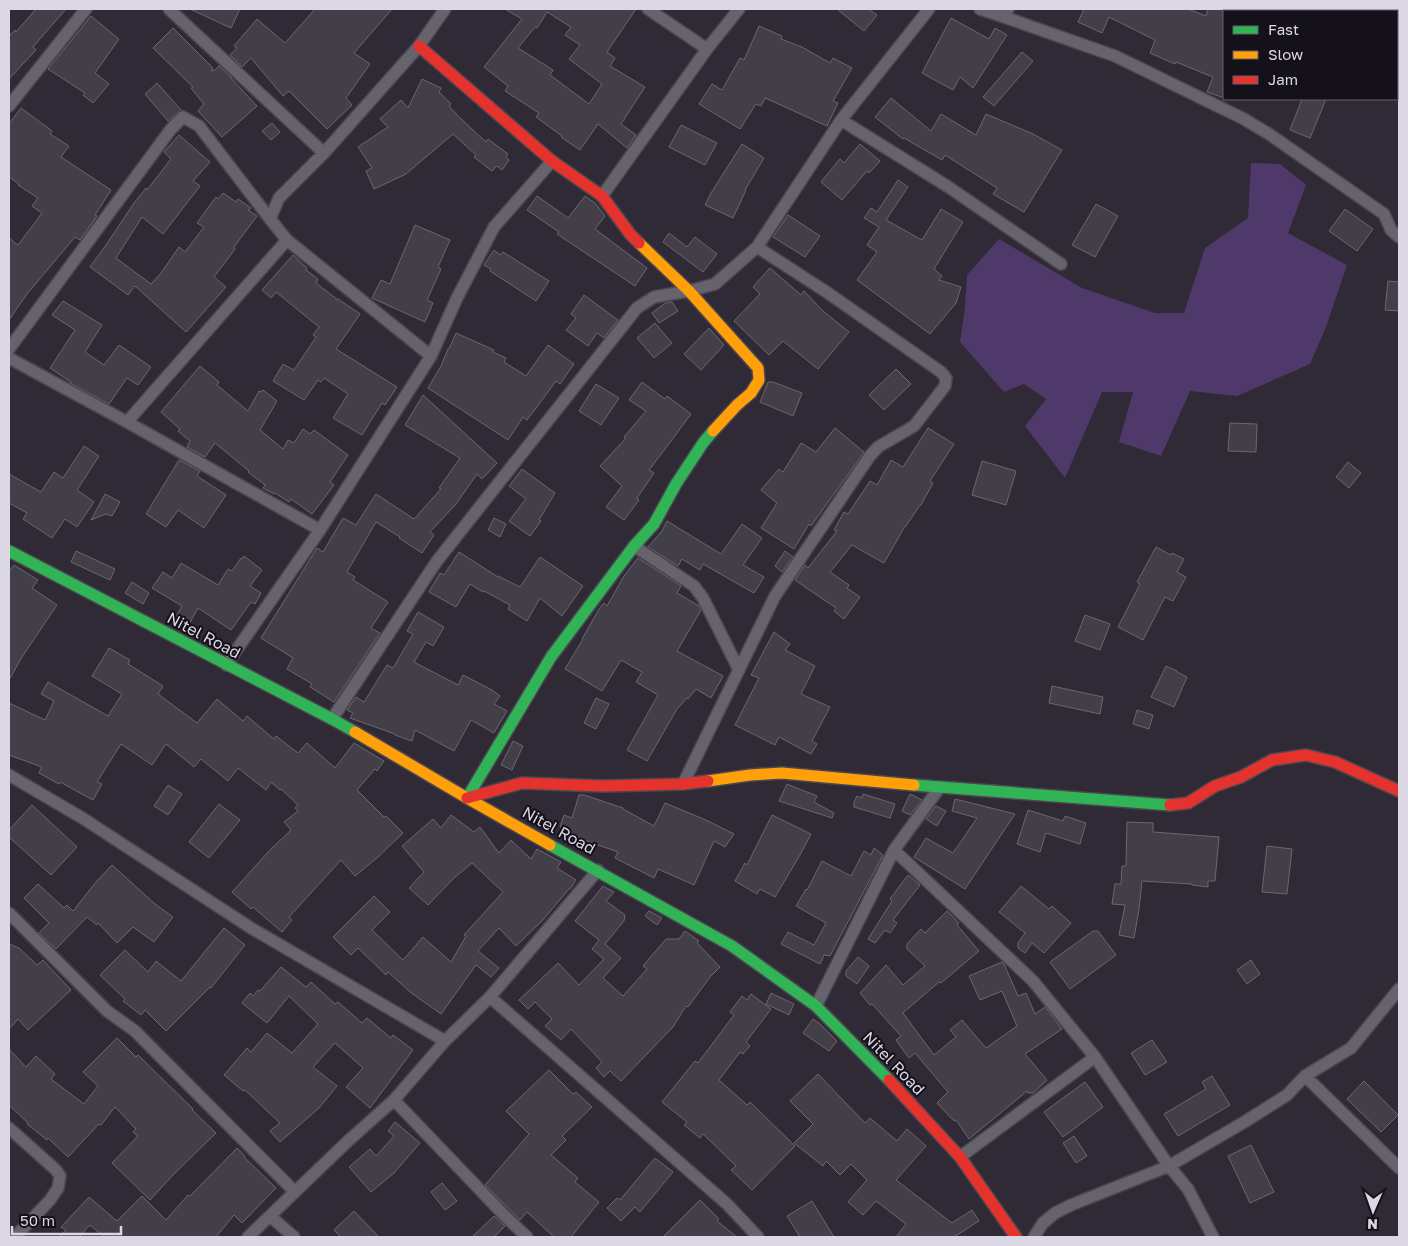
<svg xmlns="http://www.w3.org/2000/svg" width="1408" height="1246" font-family="'Golos Text',sans-serif">
	<style>
		.green { fill: #4f396b }
		.building { fill: #433f48; stroke: #6b6770; fill-rule: evenodd }
		.lines { fill: none; stroke-linecap: round; stroke-linejoin: round }
		.street-casing { stroke: #4b4750; stroke-width: 14 }
		.fast-casing { stroke: #4b4750; stroke-width: 14 }
		.slow-casing { stroke: #4b4750; stroke-width: 14 }
		.jam-casing { stroke: #4b4750; stroke-width: 14 }
		.street { stroke: #67636c; stroke-width: 11 }
		.fast { stroke: #30b455; stroke-width: 11 }
		.slow { stroke: #ff9f0a; stroke-width: 11 }
		.jam { stroke: #e5322d; stroke-width: 11 }
		.labels { text-anchor: middle; stroke-width: 4; stroke-linejoin: round; paint-order: stroke }
		.street-label { font-size: 16px; fill: #dcd7e4; stroke: #14111a }
	</style>
	<rect width="100%" height="100%" fill="#2f2a35"/>
	<path class="green" d="M1251,163L1280,164L1306,185L1288,233L1347,265L1326,327L1310,364L1237,396L1190,391L1161,456L1119,442L1133,392H1102L1065,478L1025,426L1046,399L1024,384L1004,392L960,342L965,308L967,275L999,239L1082,288L1155,313H1184L1205,248L1248,218Z"/>
	<path class="building" d="M36,9H66L33,47L36,50L9,79V36L15,30L16,32Z
		M190,9H240L231,28Z
		M315,9H392L354,53L370,64L346,98L352,105L327,129L289,91L283,96L251,58L242,67L230,55L237,48L234,46L257,19L285,43Z
		M505,9H636L607,52L615,58L610,66L645,87L621,124L636,135L627,148L598,124L580,150L561,137L562,136L536,117L539,113L505,91L508,86L484,67L522,19ZM547,12L571,27L565,35L580,45L569,59L602,84L589,104L550,75L553,70L518,48L535,27L537,28Z
		M837,9H868L877,15L864,31Z
		M1084,9H1188L1206,16L1208,9H1224V98L1207,92L1213,77L1176,62L1175,64L1150,53L1155,40L1109,17L1102,33L1078,22Z
		M91,16L119,39L95,73L109,84L93,103L83,95L85,93L48,69Z
		M951,18L989,39L995,28L1007,35L973,88L960,77L953,90L922,73Z
		M759,26L782,36L781,39L802,47L830,63L833,58L852,68L833,101L838,103L827,126L765,98L761,106L756,104L740,129L699,104L712,84L722,90L740,58L744,60Z
		M173,28L213,68L211,71L215,70L219,66L231,77V78L257,106L222,137L198,111L204,104L191,88L193,87L153,48Z
		M1022,52L1033,61L994,106L983,97Z
		M422,79L441,88L439,92L451,104L449,106L458,116L486,142L488,139L508,154L506,157L509,160L502,170L497,166L492,171L474,157L476,155L453,134L406,174L374,189L366,171L372,168L358,147L388,127L380,119L401,100L408,108Z
		M157,83L181,110L168,121L145,94Z
		M891,98L931,131L941,114L976,135L986,114L1033,134L1062,150L1024,212L993,194L997,188L945,155L942,160L904,138L903,139L875,117Z
		M1302,99H1326L1310,138L1290,130Z
		M21,108L52,131L50,134L69,146L61,157L111,190L95,215L97,216L80,240L75,237L27,294L9,320V238L18,245L42,213L32,206L38,198L18,185L19,184L9,177V124Z
		M272,123L280,132L271,140L262,131Z
		M681,125L717,143L705,165L669,147Z
		M179,135L210,162L193,181L200,186L163,234L142,217L116,258L151,284L161,273L179,247L185,252L204,227L197,223L216,197L218,199L223,193L236,202L238,199L251,208L248,210L257,216L234,247L235,249L214,277L226,287L186,332L135,286L128,295L90,267L106,245L134,203L146,188L147,190L171,159L164,152Z
		M742,144L764,158L745,190H746L733,218L705,205L711,193Z
		M860,144L880,161L869,173L867,171L842,200L821,182L840,159L844,163Z
		M898,180L908,187L886,220L922,240L941,209L963,222L934,269L942,276L939,280L961,287L956,303L930,334L857,280L877,252L867,245L879,227L864,218L871,208L877,212Z
		M537,196L568,218L585,196L595,203L605,216L595,229L647,268L635,286L557,234L559,232L527,210Z
		M1096,204L1118,216L1095,257L1072,245Z
		M1345,209L1373,229L1357,251L1329,231Z
		M788,215L820,236L805,257L773,237Z
		M415,225L450,240L438,267L441,269L427,300L433,303L425,322L372,298L381,280L390,284Z
		M669,233L687,247L695,237L717,254L703,272L663,242Z
		M494,250L500,255L503,252L549,281L536,301L490,271L491,269L484,265Z
		M293,255L307,268L306,270L318,279L316,283L338,300V299L360,314L336,349L397,387L385,405L382,403L362,435L333,418L348,394L324,378L321,382L318,380L304,400L273,381L283,364L294,370L316,337L313,335L319,327L276,292L271,298L262,290Z
		M770,268L801,295L804,291L823,311L849,332L818,369L783,341L769,355L734,321L760,294L753,287Z
		M1388,281L1399,282V311L1385,310Z
		M584,295L618,320L604,338L597,333L588,346L566,330L576,318L571,314Z
		M63,301L102,325L85,352L104,365L119,345L151,367L138,385L127,378L109,404L70,383L71,382L50,368L75,330L52,315Z
		M668,302H672L678,311L659,323L652,313L664,304Z
		M655,323L672,343L654,358L637,338Z
		M709,328L724,345L701,370L684,354Z
		M456,333L494,350L493,352L506,358L504,362L526,376L548,345L574,364L560,384L556,381L527,420L523,417L508,440L428,388L441,366L448,349H449Z
		M200,366L219,382L217,385L248,411L259,391L261,392L263,390L277,401L260,430L283,449L288,440L294,443L303,429L310,434L314,430L348,455L330,482L334,485L312,514L291,499L289,502L275,493L274,494L263,488L265,485L248,472L249,471L215,443L205,457L187,447L190,441L178,431L180,429L161,412Z
		M896,369L911,384L884,410L869,395Z
		M642,382L665,399L667,396L691,414L668,445L649,470L654,473L637,498L639,500L624,520L606,507L622,486L600,466L626,438L624,437L646,411L629,400Z
		M768,382H773L802,393L793,416L760,402Z
		M596,384L619,398L601,425L579,411Z
		M423,395L497,463L482,479L477,474L456,504L430,532L434,535L422,553L399,538L400,537L376,522L347,572L355,577L353,580L388,602L371,628L380,633L334,702L310,687L312,684L287,669L293,658L261,638L317,548L323,552L343,518L356,525L376,494L414,519L441,489L439,488L460,458L405,425Z
		M1230,423L1257,424L1256,452L1228,451Z
		M835,428L864,452L811,526L809,524L794,549L761,528L777,503L761,490L779,469L783,472L801,443L816,452Z
		M928,428L954,444L930,481L933,483L921,505H920L906,526H905L884,563L852,545L830,572L849,585L847,588L860,597L844,619L834,611L836,608L795,580L805,565L808,568L837,531L834,530L844,512L848,514L870,481L877,485L891,460L903,467Z
		M84,446L99,456L77,490L94,502L77,527L65,519L52,538L23,519L27,513L9,503V474L41,492L54,472L63,478Z
		M179,460L200,471L197,476L226,495L204,528L178,510L166,527L146,514Z
		M982,461L1016,471L1006,505L972,495Z
		M1348,462L1361,473L1349,488L1336,477Z
		M522,469L555,493L539,520L541,521L530,536L509,521L526,499L509,486Z
		M105,494L120,502L112,516L106,514L91,520Z
		M494,518L506,524L500,537L488,530Z
		M667,521L721,554L742,524L762,538L743,565L764,577L754,593L703,564L700,570L682,559L678,566L648,547L662,531Z
		M1156,547L1171,555L1172,553L1184,559L1177,572L1186,577L1173,601L1165,597L1143,640L1118,627L1140,584L1137,582Z
		M76,551L115,569L110,580L71,562Z
		M785,551L793,557L782,572L775,566Z
		M459,552L498,577V576L520,587L540,557L583,586L562,616L540,598L527,621L508,609L510,605L484,591L483,592L470,584L456,607L429,592L440,573L444,575Z
		M244,556L262,570L250,586L261,593L255,604L251,602L231,630L198,608L188,626L175,619L182,606L152,588L163,572L172,578L181,563L218,585L228,569L232,571L241,558L242,559Z
		M638,558L681,586L677,593L699,606L701,610L677,651L723,676L711,698L696,689L688,699L687,698L677,709L647,761L627,750L658,695L636,682L642,672L621,660L602,691L565,669L583,639H582L599,609L604,603L607,606L624,576Z
		M14,565L38,580L32,588L57,605L22,657L9,680V572Z
		M132,582L149,593L143,604L125,593Z
		M418,612L444,627L433,646L426,642L414,662L458,685L463,675L492,690L500,696L494,704L507,711L494,733L471,720L454,751L415,730L412,741L395,735V734L350,718L353,713L347,710L356,697L364,702L387,665L393,668L413,634L407,631Z
		M1085,615L1110,624L1100,650L1075,641Z
		M774,632L790,644L785,650L815,666L801,694L830,707L812,741L817,744L811,754L779,737L775,745L735,725L759,678L751,675Z
		M109,648L130,660L128,664L163,686L158,694L197,723L217,699L243,721L247,716L274,739L276,736L298,753L307,743L335,768L354,743L384,761L377,771L375,769L357,790L384,817L386,816L403,833L378,857L355,876L341,860L289,917L292,920L282,932L253,907L251,909L232,892L270,850L291,830L284,822L298,811L295,808L298,805L281,789L280,790L271,782L266,790L238,768L228,781L201,759L194,767L166,744L152,765L121,744L97,782L102,784L93,800L60,782L59,784L39,773L42,767L9,755V703L45,720L54,701L41,694L48,682L108,716L122,694L92,676Z
		M1166,666L1177,671V672L1187,677L1174,707L1151,697Z
		M1052,686L1103,697L1100,714L1049,703Z
		M596,698L609,704L596,729L584,723Z
		M1137,710L1153,715L1149,729L1133,724Z
		M513,741L523,746L512,770L501,765Z
		M787,784L817,796L814,802L834,813L832,818L779,801Z
		M168,785L182,794L168,815L154,806Z
		M863,794L895,804L890,818L854,807V802L857,796L862,798Z
		M910,794L922,800L910,815L902,811Z
		M579,795H584L623,808V809L654,826L665,803L706,820L734,834L725,847L714,841L694,885L658,869L654,878L615,858L618,852L573,836L574,834L560,827L564,815L572,818Z
		M955,799L1015,814L965,889L914,857L926,838L953,853L977,818L952,811Z
		M219,804L240,820L209,858L189,842Z
		M32,805L77,847L51,875L9,837V830Z
		M936,806L946,811L937,826L926,819Z
		M1028,810L1063,821L1065,816L1086,823L1080,844L1046,833L1040,852L1017,844Z
		M451,815L474,832L480,827L499,853L511,840L531,859L537,849L561,862L557,868L576,880L570,889H569L542,921L516,946L499,928L478,951L499,968L491,977L476,965L441,1014L410,992L388,972L386,975L358,948L351,955L333,937L374,896L390,912L372,930L403,960L423,937L451,962L466,936L464,935L503,892L472,863L454,878L428,905L409,888L424,872L402,846L433,819L441,828Z
		M772,815L811,834L800,855L775,897L760,889L757,894L735,881L745,863L747,865Z
		M1127,822L1153,823V832L1219,837L1215,881H1208V887L1192,885V884L1142,881L1139,909L1134,938L1119,935L1125,905L1112,904L1115,884H1121L1122,866H1126Z
		M1267,846L1292,849L1287,894L1262,892Z
		M874,848L883,855L830,956L824,955L820,964L781,944L788,932L814,945L826,923L796,906L806,889L807,890L822,861L851,876L864,851L871,855Z
		M112,865L155,904L173,917L154,942L133,927L117,943L98,923L97,925L87,917L56,949L39,933L49,923L24,898L38,884L64,908L67,905L73,911L96,882Z
		M908,875L920,885L893,920L897,923L890,933L885,930L875,943L868,939L892,901L890,899Z
		M603,886L614,892L606,901L625,915L624,921L605,944L621,958L603,978L623,996L647,969L643,966L666,939H679L685,931L699,941L697,943L720,967L710,977L688,1007L686,1006L673,1027L621,1081L610,1071L604,1077L596,1068L602,1062L571,1029L561,1040L545,1026L552,1019L535,1002L528,1009L519,1000L558,963L579,985L604,959L592,949L599,940L575,921Z
		M1021,886L1049,909L1052,906L1071,923L1044,953L1032,943L1025,953L1018,948V943L1025,933L999,912Z
		M649,911L662,918L657,925L645,916Z
		M947,911L959,923L957,925L979,951L941,983L939,982L903,1013L934,1055L956,1037L950,1030L962,1020L986,1048L1017,1026L1002,991L980,1000L969,976L1002,962L1004,964L1018,996L1026,993L1035,1014L1045,1007L1062,1029L1025,1054L1047,1080L1033,1093H1028L1027,1091L969,1139L956,1120L954,1121L937,1103L948,1092L915,1053L909,1058L896,1040L901,1036L872,1004L870,1005L860,993L886,965L903,985L925,966L907,949V944L921,929L925,933Z
		M224,928L245,945L211,988L210,987L166,1031L145,1010L141,1015L123,1001L125,999L100,975L125,950L148,972L156,961L181,981Z
		M1093,931H1098L1116,955L1070,989L1050,962Z
		M9,944L19,948L37,965L43,960L71,990L28,1030L18,1019L9,1029Z
		M858,957L869,966L857,984L846,976V971Z
		M1251,960L1260,974L1247,984L1237,970Z
		M281,967L306,987L311,982L335,1004L338,1002L362,1023L367,1018L391,1038L393,1035L413,1050L370,1108L346,1087L363,1068L335,1043L313,1067L337,1086L319,1108L280,1142L270,1131L280,1123L245,1090L243,1091L224,1075L247,1048L251,1052L267,1033L292,1053L318,1024L289,996L267,1023L242,1003L250,993L253,996L258,990L260,991Z
		M771,993L794,1004L789,1015L766,1004Z
		M751,994L771,1009L746,1042L750,1046L743,1054L740,1052L719,1080L747,1105L750,1102L795,1146L752,1190L731,1170L736,1166L703,1134L700,1138L684,1125L687,1122L662,1102L695,1061L698,1063L734,1015L730,1012L742,996L747,1000Z
		M813,1019L820,1024L837,1041L829,1051L803,1033Z
		M117,1038L136,1057L138,1055L193,1109L192,1110L216,1133L173,1175L150,1200L112,1163L138,1136L133,1132L136,1129L115,1107L101,1125L99,1124L68,1157L48,1138L47,1140L27,1124L28,1123L9,1105V1049L26,1067L36,1056L55,1074L51,1079L84,1104L98,1086L83,1072Z
		M1152,1040L1167,1062L1145,1075L1131,1053Z
		M549,1070L573,1094L576,1092L592,1107L562,1136L566,1140L551,1155L578,1178L575,1182L599,1202L571,1237H554L527,1212L520,1220L485,1185L529,1134L506,1111Z
		M818,1074L865,1123L870,1118L897,1141L907,1129L926,1146L896,1180L952,1223L972,1210L979,1221L954,1237H896L906,1224L876,1201L863,1215L848,1202L867,1180L851,1164L840,1175L826,1161L823,1166L794,1143L813,1124L790,1101Z
		M1212,1076L1230,1105L1178,1136L1164,1114L1206,1089L1202,1082Z
		M1364,1081L1398,1115L1381,1132L1347,1099Z
		M1085,1082L1103,1107L1063,1137L1044,1112Z
		M395,1122L420,1143L394,1173L371,1192L349,1167L370,1149L376,1156L394,1136L388,1131Z
		M1074,1136L1087,1156L1076,1163L1063,1143Z
		M1251,1145L1274,1192L1250,1203L1228,1156Z
		M237,1148L245,1156L244,1157L276,1188L242,1223L234,1215L216,1237H104L90,1225L79,1237H59L66,1230L61,1227L89,1197L117,1221L142,1196L166,1220L188,1195L190,1196Z
		M655,1158L673,1172L640,1212L635,1207L621,1221L607,1208L617,1198L620,1200Z
		M442,1183L457,1201L445,1210L431,1192Z
		M700,1200L719,1219L717,1221L737,1237H663Z
		M812,1201L834,1237H800L787,1216Z
		M354,1211L379,1237H341L334,1230Z
		M494,1216L505,1226L494,1237H472Z"/>
	<g class="lines">
		<g class="street-casing">
			<path id="street" d="M169,9L324,153
				M648,9L707,49
				M980,9L1004,17L1008,9
				M1357,9L1361,11
				M1004,17L1115,56L1244,119L1269,134L1384,214L1391,230L1399,237
				M1397,39L1399,41
				M9,106L86,9
				M841,120L947,186L1061,264
				M602,196L707,49L739,9
				M287,240L431,356
				M9,349L171,129L183,117L199,126L270,219
				M9,358L127,422L320,530
				M127,422L287,240L270,219L279,198L324,153L419,46L445,9
				M634,546L694,586L703,598L739,670
				M226,665L320,530L431,356L457,298L494,227L552,161
				M332,719L437,561L637,308L654,297L689,291L715,284L757,247L841,120L929,9
				M9,775L84,819L251,928L445,1041
				M683,784L775,596L869,457L878,447L914,426L945,386L946,378L941,372L828,293L757,247
				M894,850L1033,981L1095,1057L1169,1166L1188,1189L1213,1237
				M9,913L107,1011L135,1031L295,1192
				M490,997L727,1204L758,1237
				M816,1006L894,850L940,787
				M1305,1076L1399,1168
				M394,1100L504,1215L527,1237
				M9,1128L56,1170L60,1176L58,1188L50,1200L15,1237
				M960,1157L1095,1057
				M270,1216L294,1237
				M248,1237L348,1141L394,1100L445,1041L490,997L598,870
				M1034,1237L1043,1223L1055,1213L1071,1205L1169,1166L1246,1121L1287,1095L1305,1076L1351,1048L1399,989"/>
		</g>
		<g class="fast-casing">
			<path id="fast" d="M9,551L332,719L355,732
				M914,785L1170,805
				M467,798L551,657L634,546L654,524L676,484L703,443L713,431
				M550,845L732,946L816,1006L889,1080"/>
		</g>
		<g class="slow-casing">
			<path id="slow" d="M639,243L689,291L758,368L759,380L751,393L737,405L713,431
				M355,732L467,798L550,845
				M708,781L750,775L782,773L914,785"/>
		</g>
		<g class="jam-casing">
			<path id="jam" d="M419,46L552,161L602,196L630,234L639,243
				M467,798L522,783L603,786L683,784L708,781
				M1170,805L1188,803L1215,786L1241,777L1272,760L1306,755L1335,762L1399,791
				M889,1080L960,1157L1016,1237"/>
		</g>
		<use href="#street" class="street"/>
		<use href="#fast" class="fast"/>
		<use href="#slow" class="slow"/>
		<use href="#jam" class="jam"/>
	</g>
	<g class="labels">
		<g class="street-label">
			<text transform="translate(204 635) rotate(28)" y="6">Nitel Road</text>
			<text transform="translate(559 830) rotate(29)" y="6">Nitel Road</text>
			<text transform="translate(894 1063) rotate(46)" y="6">Nitel Road</text>
		</g>
	</g>
	<rect width="1408" height="1246" fill="none" stroke="#dcd7e4" stroke-width="20"/>
	<rect x="1223" y="10" width="175" height="90" fill="#14111a" stroke="#64606b"/>
	<rect x="1233" y="26" width="25" height="8" fill="#30b455" stroke="#64606b"/>
	<text x="1268" y="35" font-size="15" fill="#dcd7e4">Fast</text>
	<rect x="1233" y="51" width="25" height="8" fill="#ff9f0a" stroke="#64606b"/>
	<text x="1268" y="60" font-size="15" fill="#dcd7e4">Slow</text>
	<rect x="1233" y="76" width="25" height="8" fill="#e5322d" stroke="#64606b"/>
	<text x="1268" y="85" font-size="15" fill="#dcd7e4">Jam</text>
	<g transform="translate(1373 1211) rotate(182)" stroke="#14111a" stroke-width="4" paint-order="stroke">
	<path d="M0-4L9 19L0 12L-9 19Z" fill="#dcd7e4"/>
	<text y="-8" font-size="14" font-weight="bold" text-anchor="middle" fill="#dcd7e4">N</text>
	</g>
	<path d="M12 1226v8h109v-8" fill="none" stroke="#dcd7e4" stroke-width="2.5"/>
	<text x="20" y="1226" font-size="15" fill="#dcd7e4" stroke="#14111a" stroke-width="4" paint-order="stroke">50 m</text>
</svg>
